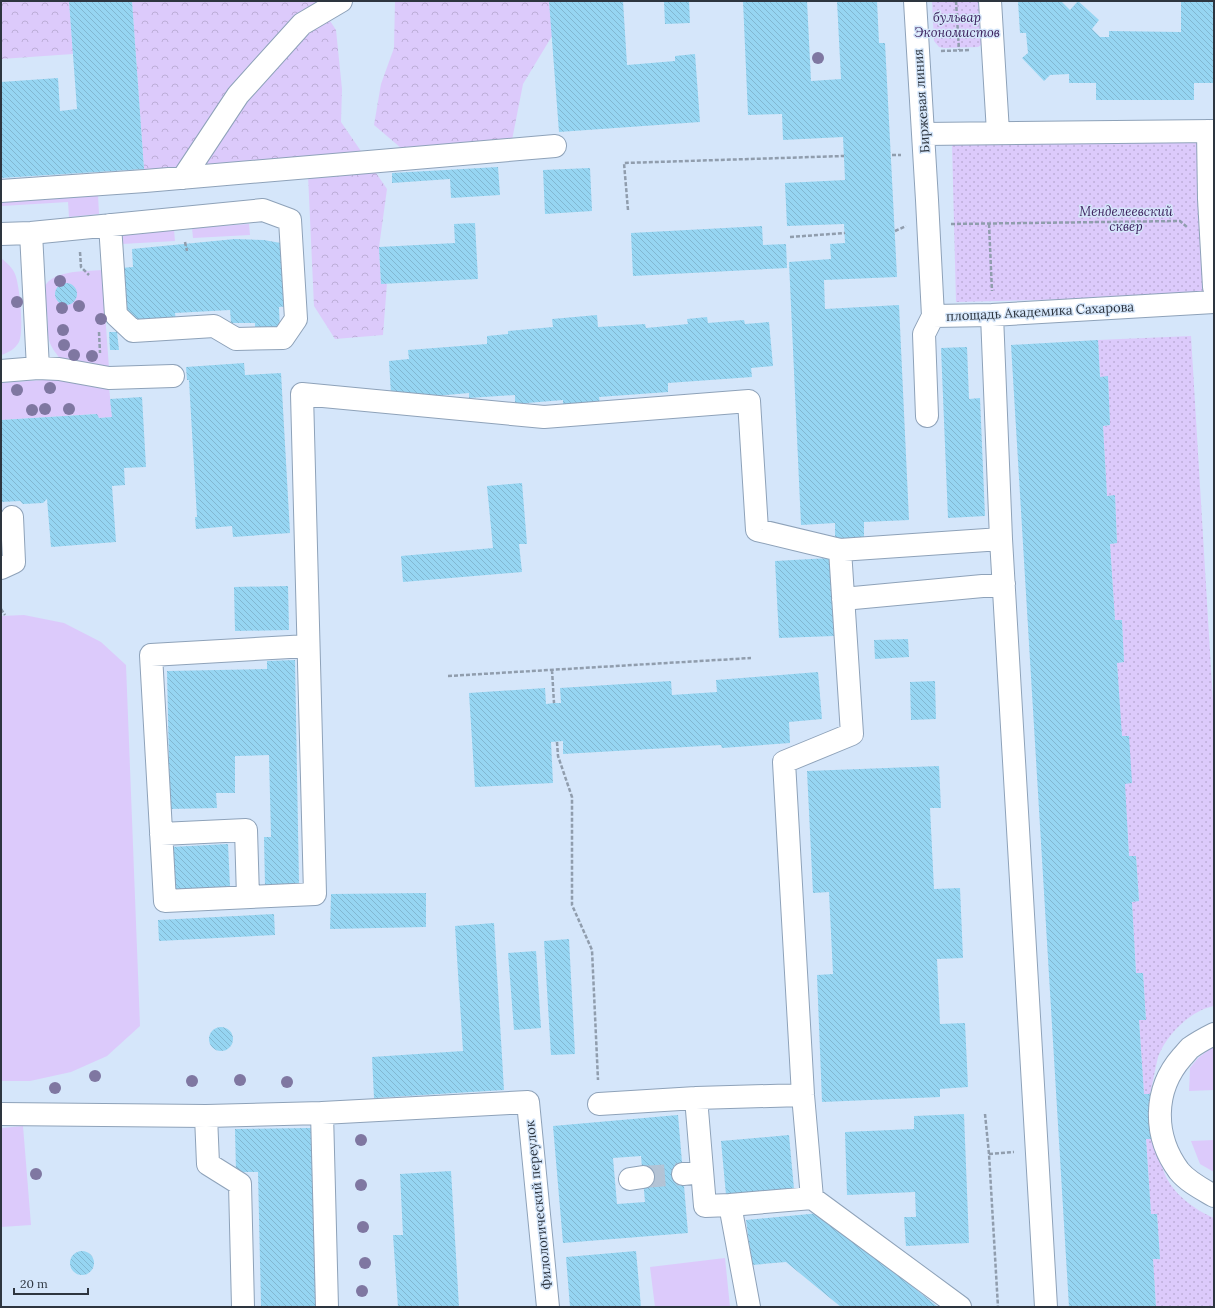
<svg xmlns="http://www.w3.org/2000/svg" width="1215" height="1308" font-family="Lora,serif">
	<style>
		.grass { fill: #dccafb }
		.forest { fill: url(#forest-crowns) }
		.park { fill: url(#park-dots) }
		.building { fill: url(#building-back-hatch); fill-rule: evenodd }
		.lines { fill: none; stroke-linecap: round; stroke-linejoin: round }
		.minor-tunnel { stroke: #b3c3d5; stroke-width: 22; stroke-dasharray: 22 11; stroke-linecap: butt }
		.minor-casing { stroke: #8ea2b9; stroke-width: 24 }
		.path { stroke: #909dad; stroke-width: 2.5; stroke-dasharray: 4 2; stroke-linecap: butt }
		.minor { stroke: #fff; stroke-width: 22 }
		.tree { fill: #7f77a1 }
		.labels { text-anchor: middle; stroke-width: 3; stroke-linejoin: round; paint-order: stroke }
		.park-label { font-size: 13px; font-style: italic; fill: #381c59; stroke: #d5e6fa }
		.street-label { font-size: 13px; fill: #2d353f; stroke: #d5e6fa }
	</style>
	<defs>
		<pattern id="forest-crowns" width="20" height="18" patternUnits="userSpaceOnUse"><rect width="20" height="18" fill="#dccafb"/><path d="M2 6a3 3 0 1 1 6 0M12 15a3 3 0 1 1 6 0" fill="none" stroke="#bdaed8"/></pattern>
		<pattern id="park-dots" width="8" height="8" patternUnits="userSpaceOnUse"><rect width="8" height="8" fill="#dccafb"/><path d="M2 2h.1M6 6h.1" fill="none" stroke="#bdaed8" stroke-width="1.8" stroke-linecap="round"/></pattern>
		<pattern id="building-back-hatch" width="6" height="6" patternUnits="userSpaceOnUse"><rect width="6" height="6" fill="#96d5f2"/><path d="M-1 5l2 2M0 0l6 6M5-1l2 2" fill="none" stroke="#82b7d1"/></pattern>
	</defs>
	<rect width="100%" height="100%" fill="#d5e6fa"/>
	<path class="grass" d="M98,195L99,214L69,217L68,202L2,206V213H1V202Z
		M249,224L250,235L193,238L192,228Z
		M174,230L175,241L122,244L121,234Z
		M1,258C7,263 12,267 15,274C20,286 24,332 19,342C15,349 8,353 1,355Z
		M102,270L109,368L60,359C57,354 52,349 50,343C47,336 48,321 47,313C47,305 42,300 43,292C47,269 84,272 102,270Z
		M57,379L109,387L112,417L99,418L96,414L1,420V383Z
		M24,615L64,623L101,642L126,665L140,1026L107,1056L71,1072L30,1081H1V616Z
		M1214,1046V1090L1189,1091L1190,1068L1198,1058Z
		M23,1126L31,1225L1,1227V1128Z
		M1214,1140V1172L1200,1164L1191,1141Z
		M725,1258L730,1307H655L650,1267Z"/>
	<path class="forest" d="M1,1H69L73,54L1,59Z
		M132,1H317L336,30L342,89L341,122L387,189L379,247L381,284L387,283L383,335L335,339L314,306L308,175L205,169H144Z
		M395,1H549L552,36L523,84L512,140L481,146L401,148L374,125L381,84L394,48Z"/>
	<path class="park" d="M932,1H980L983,40L981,45L978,47L944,48L939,47L934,41Z
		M1203,138L1207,296L956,302L952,144Z
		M1191,336L1214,719V1006C1191,1010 1166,1035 1158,1057C1155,1069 1153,1082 1150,1094H1144L1139,1020H1146L1143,973H1136L1132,902L1139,901L1136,856H1129L1117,663L1124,662L1122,620H1115L1110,544L1117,543L1115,496H1107L1103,426L1110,425L1108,377H1100L1098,340Z
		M1146,1139H1153C1157,1150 1160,1161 1164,1172C1172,1193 1193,1209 1214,1218V1307H1156L1153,1259H1160L1157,1214H1151Z"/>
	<path class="building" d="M69,1H132L144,169L1,178V82L58,78L60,111L77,109Z
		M549,1H623L627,65L675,61V56L695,54L700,122L559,132Z
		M664,1H689L690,23L665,24Z
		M743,1H807L811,81L841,79L837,1H877L879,43H885L897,277L824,280L825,309L899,305L909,520L864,522V538L835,540V523L801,525L789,262L831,259L830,244L845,243L844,224L787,226L785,183L845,180L843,137L783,140L782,114L748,115Z
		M1018,1H1061L1070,10L1078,1L1099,20L1092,29L1100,37H1109V31L1181,32V1H1214V83H1194V100H1096V83H1069V74L1050,75L1044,81L1022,58L1028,53L1026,33H1020Z
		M498,167L500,195L451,198L450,179L392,183V173Z
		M590,168L592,211L545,214L543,170Z
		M475,223L478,279L381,284L379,247L455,243L454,224Z
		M762,226L763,245L786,244L787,268L633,276L631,233Z
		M235,239L264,240L286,244L289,306L279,307L280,333L255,334V323H231L230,310L175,313L176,321L126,323L121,268L133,267L132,249Z
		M55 294a11 11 0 1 1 22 0a11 11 0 1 1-22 0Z
		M597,315L598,327L645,324L646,328L688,324L687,319L707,317L708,323L744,320L745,324L769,322L773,366L751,368L752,377L668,383V392L599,397L600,404L563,407V400L515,404V395L469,398V393L412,398L391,395L389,361L409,359L408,350L487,344V336L508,334V331L553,327L552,319Z
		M109,332H117L119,350H110Z
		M1098,340L1100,377L1108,376L1110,425L1103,426L1107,496L1115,495L1117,543L1110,544L1115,620H1122L1124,662L1117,663L1122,736H1129L1132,783L1125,784L1129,856H1136L1139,901L1132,902L1136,973H1143L1146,1020H1139L1144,1094H1150L1153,1137V1139H1146L1151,1214H1157L1160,1259H1153L1156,1307H1069L1011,345Z
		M967,347L969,399L980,398L985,516L948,518L941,348Z
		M244,363L245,375L281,373L290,533L233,537L232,526L196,529L195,517H197L190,398L189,380H187L186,367Z
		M142,397L146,467L124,468L125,485L112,486L116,542L51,547L47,499L43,503L23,504L20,501L1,502V420L97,414L99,418L112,417L110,399Z
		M522,483L527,544H519L522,572L403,582L401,556L493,548L487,486Z
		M830,558L834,636L779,638L775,561Z
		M288,586L289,630L235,631L234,587Z
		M908,639L909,657L875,659L874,640Z
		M295,660L299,885L265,886L264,837H271L269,755L235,756V793H216L217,808L170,809L167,671L267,669V661Z
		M818,672L822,719L789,722L790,743L722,748L721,745L563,754V741L551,742L553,783L475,787L469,693L545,688L546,704L554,703H561L560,688L671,681L672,695L717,692L716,680Z
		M935,681L936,719L911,720L910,682Z
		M939,766L941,808H930L934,889L960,888L963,958L937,959L940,1024L965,1023L968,1087L940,1089V1097L822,1102L817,975L833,974L829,892L813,893L807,771Z
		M228,844L230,887L173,890L171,847Z
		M426,893V927L330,929L331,894Z
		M274,914L275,935L159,941L158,920Z
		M494,923L504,1090L374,1098L372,1057L463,1051L455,926Z
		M569,939L575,1054L551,1055L544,941Z
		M536,951L541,1028L514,1030L508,953Z
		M209 1039a12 12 0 1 1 24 0a12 12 0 1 1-24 0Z
		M964,1114L969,1243L906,1246L904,1217H916L915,1192L847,1195L845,1132L914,1129V1116Z
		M678,1115L688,1233L563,1243L553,1126ZM641,1156L645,1202L617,1204L613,1158Z
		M311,1128L316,1307H261L258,1172H236L235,1129Z
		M789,1135L794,1189L726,1195L721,1141Z
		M451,1171L459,1307H398L393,1235H403L400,1174Z
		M820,1213L938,1307H841L786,1262L752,1265L746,1220Z
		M636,1251L641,1307H570L566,1257Z
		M70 1263a12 12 0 1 1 24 0a12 12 0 1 1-24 0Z"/>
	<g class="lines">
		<path class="minor-tunnel" d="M643,1177L683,1174"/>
		<g class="minor-casing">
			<path id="minor" d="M915,1L927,200L933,316L924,334L927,416
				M990,1L998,132
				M1208,131L1209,199L1214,287
				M923,134L1214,131
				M183,178L238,95L302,24L341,1
				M1,191L145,181L555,146
				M31,233L38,368
				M1,234L31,233L263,210L290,220L296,319L283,338L236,339L214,326L133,331L116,315L110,225
				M992,315L1001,539L1046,1307
				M933,316L992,315L1214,302
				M1,371L38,368L59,369L109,378L173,376
				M1,568L14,562L12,517
				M843,599L1004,584
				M308,646L151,655L165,901L315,894L302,394L544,417L749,401L757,530L840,550L1001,539
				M161,834L246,830L248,897
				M1214,1034C1206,1038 1197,1043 1190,1048C1187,1051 1185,1054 1182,1057C1153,1090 1153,1136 1179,1171C1188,1182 1202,1189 1214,1196
				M696,1098L705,1206L730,1205
				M599,1104L696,1098L803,1095
				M322,1113L528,1102L548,1307
				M1,1114L206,1116L322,1113L327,1307
				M206,1116L208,1164L240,1184L243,1307
				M683,1174L702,1172
				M630,1179L643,1177
				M812,1198L803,1095L784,762L852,734L840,550
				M749,1307L730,1205L812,1198L960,1307"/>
		</g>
		<path class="path" d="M956,1L959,50
			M941,51L970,50
			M892,155H901
			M628,210L624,163L844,156
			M951,224L1180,221L1187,227
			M989,224L992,291
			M895,231L906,226
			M790,237L845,233
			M185,242L187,251
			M80,252L81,267L89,275
			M99,332L100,353
			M1,609L5,615
			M552,670L554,703
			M448,676L751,658
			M557,742L558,756L572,797V905L592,950L598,1080
			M985,1114L989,1154L998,1307
			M989,1154L1014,1152"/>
		<use href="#minor" class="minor"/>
	</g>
	<g class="tree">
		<circle cx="818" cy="58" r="6"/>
		<circle cx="60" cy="281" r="6"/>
		<circle cx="17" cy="302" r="6"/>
		<circle cx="79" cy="306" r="6"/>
		<circle cx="62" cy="308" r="6"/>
		<circle cx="101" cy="319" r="6"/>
		<circle cx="63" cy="330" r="6"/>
		<circle cx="64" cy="345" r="6"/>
		<circle cx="74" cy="355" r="6"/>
		<circle cx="92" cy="356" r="6"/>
		<circle cx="50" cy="388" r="6"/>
		<circle cx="17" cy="390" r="6"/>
		<circle cx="45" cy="409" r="6"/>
		<circle cx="69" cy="409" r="6"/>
		<circle cx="32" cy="410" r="6"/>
		<circle cx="95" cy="1076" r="6"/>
		<circle cx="240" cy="1080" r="6"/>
		<circle cx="192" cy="1081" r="6"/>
		<circle cx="287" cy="1082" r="6"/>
		<circle cx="55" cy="1088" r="6"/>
		<circle cx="361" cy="1140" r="6"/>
		<circle cx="36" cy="1174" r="6"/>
		<circle cx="361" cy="1185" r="6"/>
		<circle cx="363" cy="1227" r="6"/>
		<circle cx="365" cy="1263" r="6"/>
		<circle cx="362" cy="1291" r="6"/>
	</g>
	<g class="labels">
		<g class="park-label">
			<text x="957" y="22">бульвар<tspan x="957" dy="15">Экономистов</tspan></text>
			<text x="1126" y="216">Менделеевский<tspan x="1126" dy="15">сквер</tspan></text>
		</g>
		<g class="street-label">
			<text transform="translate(921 101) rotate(-94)" y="5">Биржевая линия</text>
			<text transform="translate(1040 311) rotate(-3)" y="5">площадь Академика Сахарова</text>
			<text transform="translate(538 1205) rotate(-96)" y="5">Филологический переулок</text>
		</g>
	</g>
	<rect width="1215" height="1308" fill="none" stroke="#2d353f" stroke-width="4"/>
	<path d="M14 1288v6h74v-6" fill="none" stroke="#2d353f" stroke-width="2"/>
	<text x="20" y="1288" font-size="12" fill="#2d353f" stroke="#d5e6fa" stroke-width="3" paint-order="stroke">20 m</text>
</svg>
